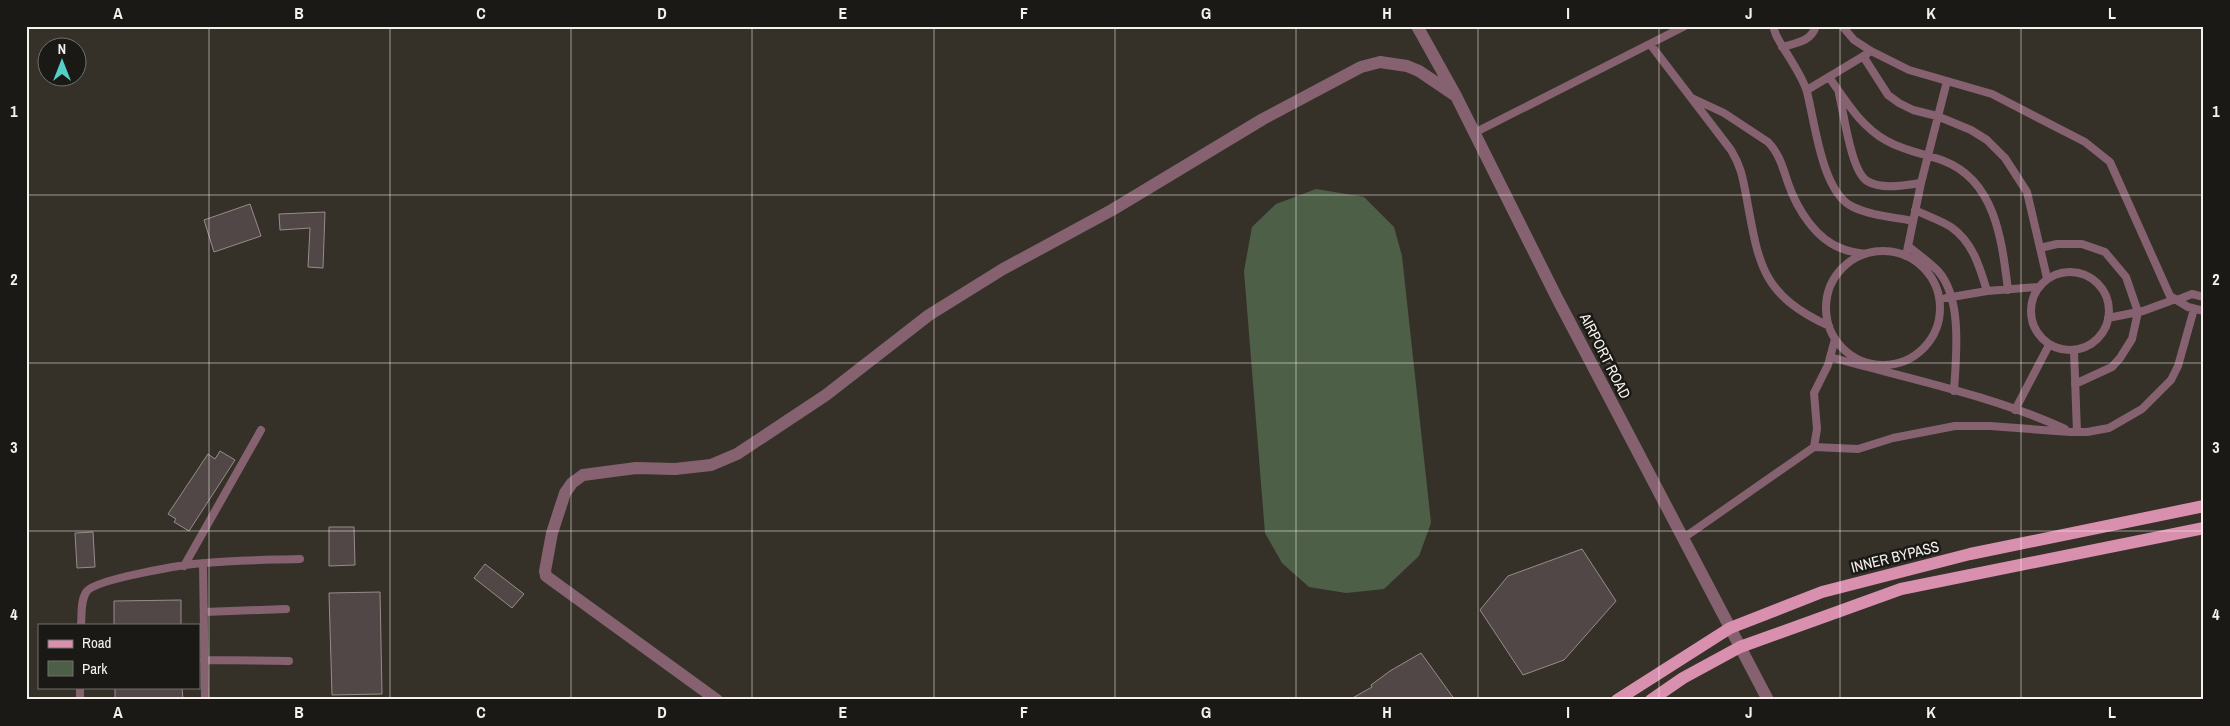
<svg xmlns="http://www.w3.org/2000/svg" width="2230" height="726" font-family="'Archivo Narrow',sans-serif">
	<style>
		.green { fill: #4e5f47 }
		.building { fill: #514746; stroke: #978c8b }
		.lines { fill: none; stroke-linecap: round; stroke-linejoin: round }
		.service { stroke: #866270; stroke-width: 8 }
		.minor { stroke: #866270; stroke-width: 12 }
		.primary { stroke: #d990ae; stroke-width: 12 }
		.grid { fill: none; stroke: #f5f2ee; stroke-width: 1; stroke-opacity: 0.55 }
		.labels { text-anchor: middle; stroke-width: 5; stroke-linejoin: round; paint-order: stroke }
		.street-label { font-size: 15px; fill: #f5f2ee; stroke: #1b1916 }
		.neatline { fill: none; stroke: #f5f2ee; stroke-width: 2 }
		.grid-label { font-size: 16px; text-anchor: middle; font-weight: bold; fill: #f5f2ee }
	</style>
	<rect width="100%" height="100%" fill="#353129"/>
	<path class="green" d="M1316,189L1364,197L1394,227L1402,256L1431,523L1419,556L1384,589L1346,593L1309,587L1282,563L1265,533L1244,271L1252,227L1276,204Z"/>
	<path class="building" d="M250,204L261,236L214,252L204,220Z
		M325,212L323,268L308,267L310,228L280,230L279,214Z
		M220,451L235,460L189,531L174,522L176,519L168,514L208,454L215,459Z
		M329,527H354L355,565L329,566Z
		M93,532L95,567L77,568L75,533Z
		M1582,549L1616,601L1564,660L1523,675L1480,610L1508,576Z
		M485,564L524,594L512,608L474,578Z
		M380,592L382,694L332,695L329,593Z
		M181,600V625H114V601Z
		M1421,653L1455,700H1349L1372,687L1371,685L1390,671Z
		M115,687H182L183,700H115Z"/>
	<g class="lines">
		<path class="service" d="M1773,26L1776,35C1784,51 1803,76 1807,92C1815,123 1822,193 1853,207C1872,216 1893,217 1913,221
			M1842,26L1854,40L1871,51L1909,70L1992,94L2085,142L2110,162L2170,296L2188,307L2204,311
			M1650,44L1731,150C1742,168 1743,180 1747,200C1759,267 1763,295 1829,326
			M1782,47C1796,43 1811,42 1816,26
			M1863,56L1888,95L1899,103L1913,110L1937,116L1971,130L1987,140L2005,158L2027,192L2047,278
			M1829,77C1845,100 1861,127 1887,141C1905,151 1925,154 1944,161C1996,181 2002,242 2008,290
			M1807,90L1867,54
			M1839,94C1844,114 1851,171 1867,181C1882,190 1905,185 1921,183
			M1694,99L1724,113L1768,142C1779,153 1783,168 1788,183C1797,209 1816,240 1843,249C1850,252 1858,253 1865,254
			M1474,133L1685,26
			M1915,210C1927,216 1940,220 1951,227C1973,242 1980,268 1987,291
			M1908,246C1918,254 1929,262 1938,271C1963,299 1956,357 1954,391
			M2040,248L2057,244H2082L2105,252L2126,277L2138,312L2132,339L2120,358L2112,367L2075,384
			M1826 308a57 57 0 1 1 114 0a57 57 0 1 1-114 0Z
			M1906,256L1921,183L1947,81
			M2031 311a39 39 0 1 1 78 0a39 39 0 1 1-78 0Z
			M1946,298L1987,291L2038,287
			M2177,300L2192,294L2204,297
			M2108,318L2143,311L2173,300
			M2074,351L2077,432
			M1830,357C1906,378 1994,396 2065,429
			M2015,410L2049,345
			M1814,447L1817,429L1814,393L1828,365L1835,339
			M1682,539L1814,447L1858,449L1893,438L1955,426H1990L2070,432H2087L2109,428L2142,409L2171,380L2178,366L2194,309
			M203,563L205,700
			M184,566L261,430
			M204,612L286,609
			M81,625C82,615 80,600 87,591C97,579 185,564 205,563C236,560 268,560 300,559
			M204,660L289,661
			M80,687V700"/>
		<path class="minor" d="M1417,26L1456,96L1557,298L1768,700
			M717,700L546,576L545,571L552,533L565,493L572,483L583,475L636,468L675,469L711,465L737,454L826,395L929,315L1003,269L1112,210L1263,119L1361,67L1380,62L1407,66L1419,71L1456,96"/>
		<path class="primary" d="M1617,700L1730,628L1822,592L1970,554L2204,506
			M1651,700L1683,678L1740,647L1901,589L2204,528"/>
	</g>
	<path class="grid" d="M209,26V700M390,26V700M571,26V700M752,26V700M934,26V700M1115,26V700M1296,26V700M1478,26V700M1659,26V700M1840,26V700M2021,26V700M26,195H2204M26,363H2204M26,531H2204"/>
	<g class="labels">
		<g class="street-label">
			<text transform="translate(1605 356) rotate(63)" y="5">AIRPORT ROAD</text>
			<text transform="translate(1895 557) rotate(-14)" y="5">INNER BYPASS</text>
		</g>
	</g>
	<rect width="2230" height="726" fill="none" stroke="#1b1916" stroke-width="55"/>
	<rect x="38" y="624" width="162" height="65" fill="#1b1916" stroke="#72706c"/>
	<rect x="48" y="640" width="25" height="8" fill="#d990ae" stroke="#72706c"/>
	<text x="82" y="648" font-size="15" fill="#f5f2ee">Road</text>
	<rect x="48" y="661" width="25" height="15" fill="#4e5f47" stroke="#72706c"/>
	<text x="82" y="674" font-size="15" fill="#f5f2ee">Park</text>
	<g transform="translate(62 62)"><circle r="24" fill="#1b1916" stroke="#72706c"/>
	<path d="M0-4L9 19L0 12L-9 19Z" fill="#55cec5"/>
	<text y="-8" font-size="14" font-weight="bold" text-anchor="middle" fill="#f5f2ee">N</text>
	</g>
	<rect x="28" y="28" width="2174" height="670" class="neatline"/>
	<g class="grid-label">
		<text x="118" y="19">A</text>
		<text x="299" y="19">B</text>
		<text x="481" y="19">C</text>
		<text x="662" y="19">D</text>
		<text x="843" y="19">E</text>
		<text x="1024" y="19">F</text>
		<text x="1206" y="19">G</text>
		<text x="1387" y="19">H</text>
		<text x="1568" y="19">I</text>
		<text x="1749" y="19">J</text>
		<text x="1931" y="19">K</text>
		<text x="2112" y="19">L</text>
		<text x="14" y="117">1</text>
		<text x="2216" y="117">1</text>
		<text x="14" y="285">2</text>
		<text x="2216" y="285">2</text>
		<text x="14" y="453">3</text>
		<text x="2216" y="453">3</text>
		<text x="14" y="620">4</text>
		<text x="2216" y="620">4</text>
		<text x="118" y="718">A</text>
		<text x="299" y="718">B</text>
		<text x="481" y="718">C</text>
		<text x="662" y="718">D</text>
		<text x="843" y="718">E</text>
		<text x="1024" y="718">F</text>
		<text x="1206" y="718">G</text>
		<text x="1387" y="718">H</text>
		<text x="1568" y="718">I</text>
		<text x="1749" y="718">J</text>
		<text x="1931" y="718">K</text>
		<text x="2112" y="718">L</text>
	</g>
</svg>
